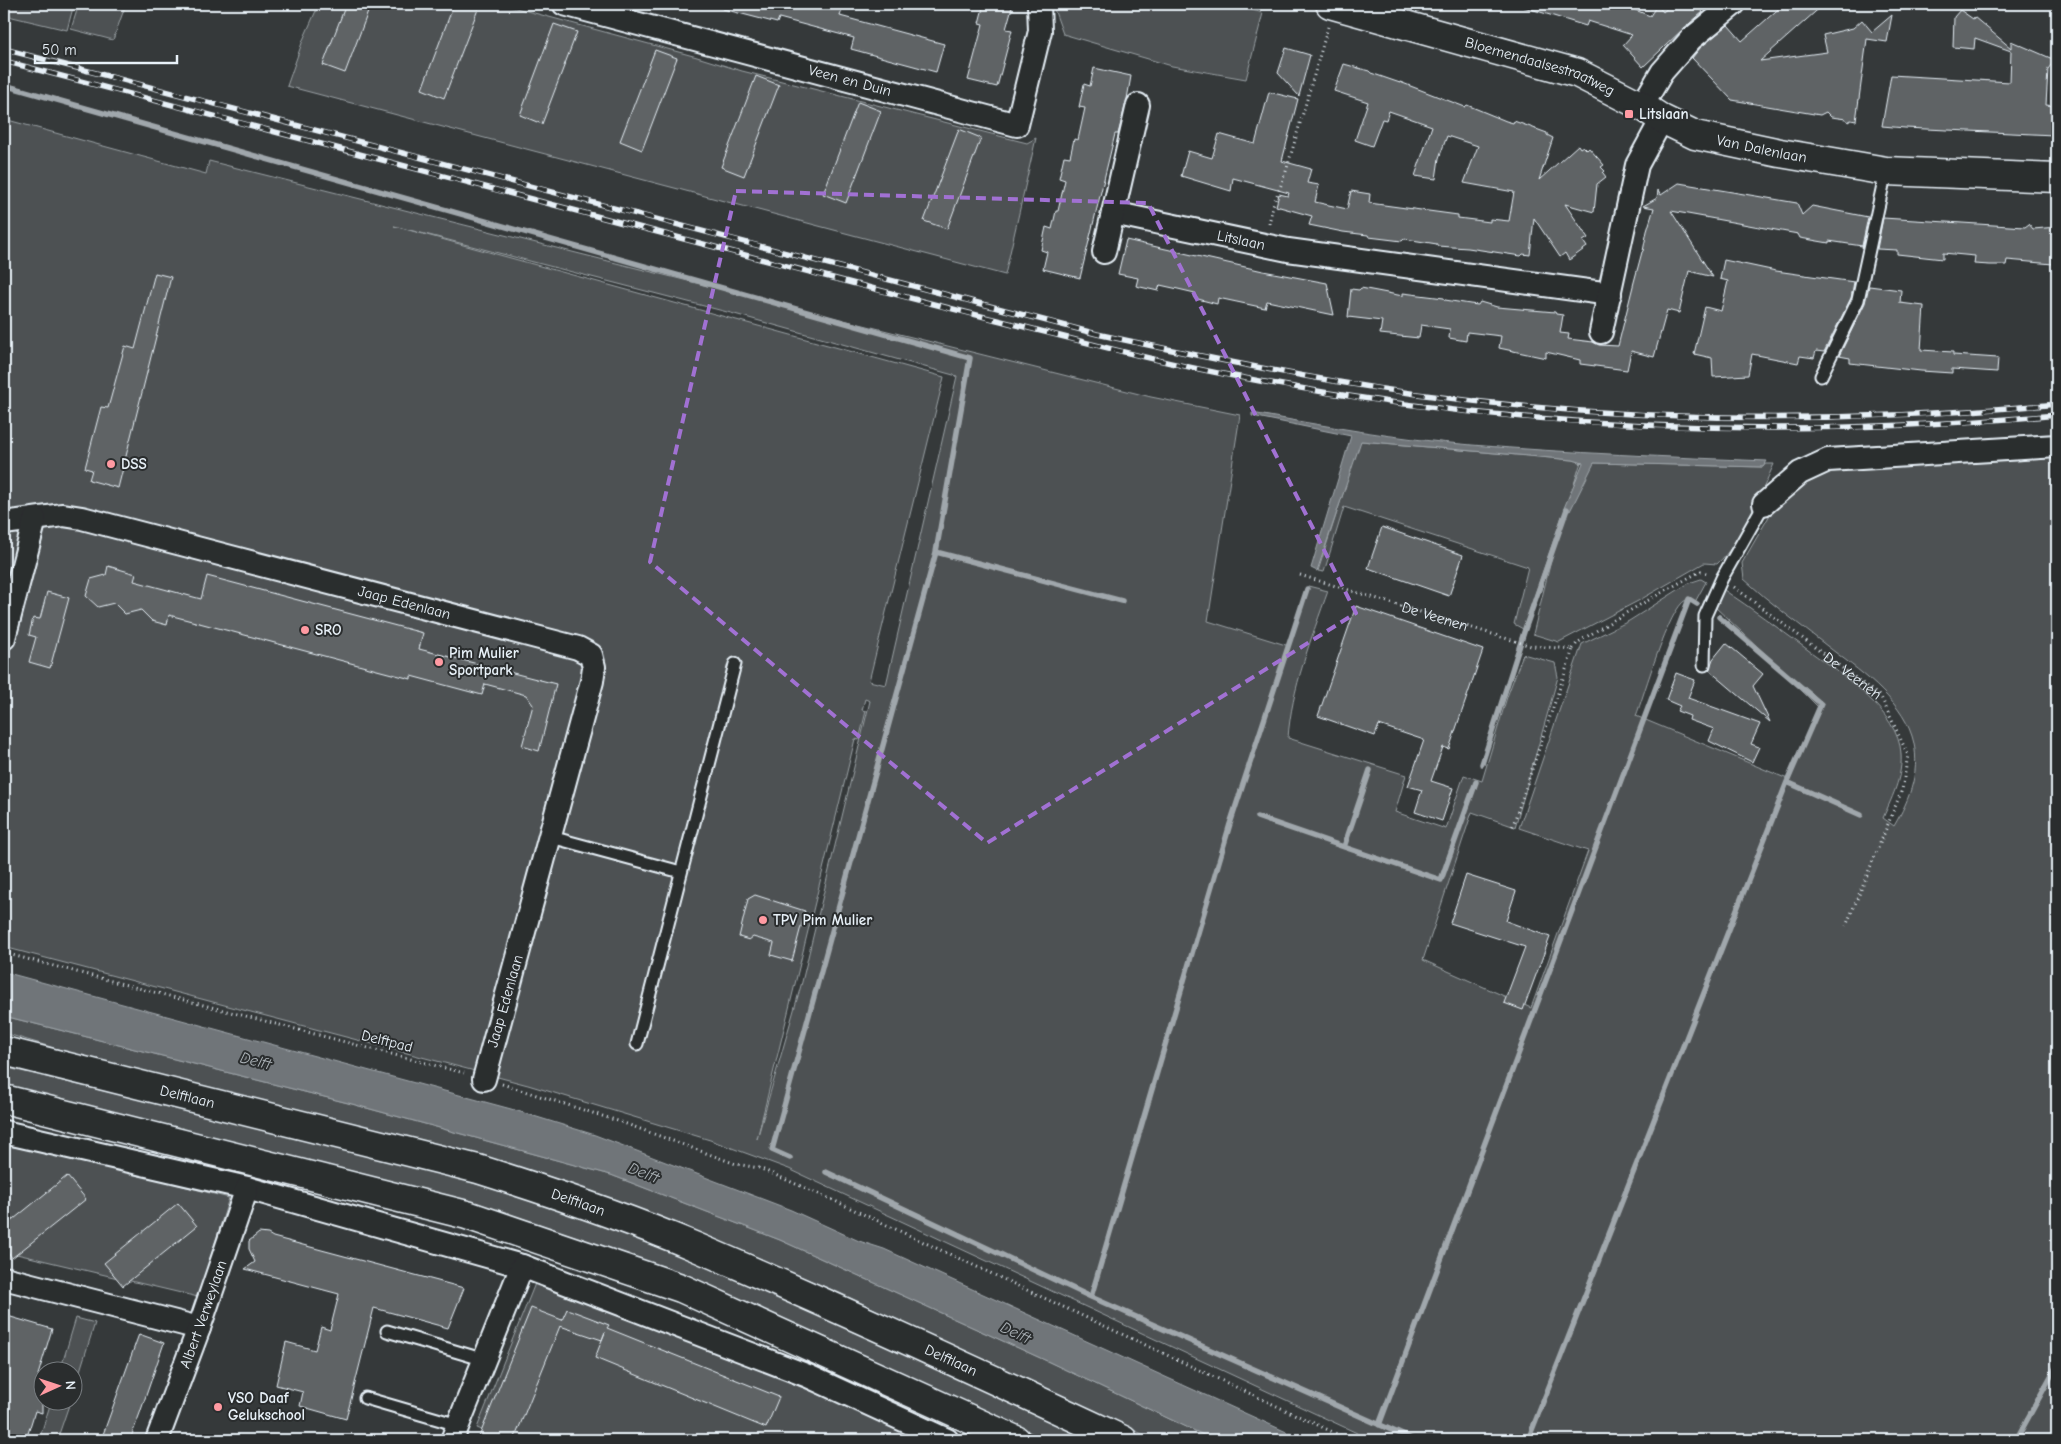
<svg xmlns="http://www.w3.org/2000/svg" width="2061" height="1444" font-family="'Comic Neue',sans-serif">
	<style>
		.green { fill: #4d5152; stroke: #9aa1a5; fill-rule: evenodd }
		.water { fill: #707579; stroke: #a0a7ac }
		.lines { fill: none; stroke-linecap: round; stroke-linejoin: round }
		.stream { stroke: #a0a7ac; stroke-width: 5.5 }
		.building { fill: #5f6365; stroke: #e8f1f8 }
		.service-casing { stroke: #e8f1f8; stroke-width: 15 }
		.minor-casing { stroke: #e8f1f8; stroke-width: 26 }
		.tertiary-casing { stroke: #e8f1f8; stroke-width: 31 }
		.primary-casing { stroke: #e8f1f8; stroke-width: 31 }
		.path { stroke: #e8f1f8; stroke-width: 3; stroke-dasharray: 1 4; stroke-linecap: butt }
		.service { stroke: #2a2d2e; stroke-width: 11 }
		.minor { stroke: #2a2d2e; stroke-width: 22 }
		.tertiary { stroke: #2a2d2e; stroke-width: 28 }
		.primary { stroke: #2a2d2e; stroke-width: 28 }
		.rail-casing { stroke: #e8f1f8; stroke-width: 5.5 }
		.rail { stroke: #2a2d2e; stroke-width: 4; stroke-dasharray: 11; stroke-linecap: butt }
		.marked { fill: none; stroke: #a171d3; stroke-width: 4; stroke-dasharray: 10 6; stroke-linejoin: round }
		.poi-dot { fill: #ff9aa2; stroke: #2a2d2e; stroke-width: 2 }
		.labels { text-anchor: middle; stroke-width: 4; stroke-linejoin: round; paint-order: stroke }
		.street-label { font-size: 15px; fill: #e8f1f8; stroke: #2a2d2e }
		.poi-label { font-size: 15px; font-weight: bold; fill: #e8f1f8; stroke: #2a2d2e; text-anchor: start }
		.water-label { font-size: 16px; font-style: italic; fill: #acb3b8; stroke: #2a2d2e }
	</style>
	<rect width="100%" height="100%" fill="#35393a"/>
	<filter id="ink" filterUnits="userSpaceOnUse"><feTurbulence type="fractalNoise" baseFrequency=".02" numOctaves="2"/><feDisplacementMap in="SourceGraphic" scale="10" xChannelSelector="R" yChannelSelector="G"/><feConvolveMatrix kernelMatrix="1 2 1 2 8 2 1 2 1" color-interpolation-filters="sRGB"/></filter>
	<g filter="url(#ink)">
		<path class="green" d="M4,4H74L67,30L4,15Z
			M79,4H126L113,40L71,29Z
			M319,4H501L697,57L742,71L1027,143L1036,138L1005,275L287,86L303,40Z
			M1055,4H1230L1263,13L1246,79L1172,66L1063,34L1054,9Z
			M4,119L206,174L209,161L1151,397L1240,415L1208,621L1289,646L1308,586L1328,591C1312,636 1291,691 1288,738L1406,775L1395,812L1446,829L1464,775L1482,781L1507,697L1523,654L1555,663L1558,677L1515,827L1472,812L1423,960L1531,1008L1588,851L1519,828L1582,644L1629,621L1689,583L1701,579L1706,582L1695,602L1686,600C1669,607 1644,695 1636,716L1790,780L1818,707L1772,660L1715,607L1724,590C1751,608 1778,628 1804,647C1836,671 1891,705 1900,746C1905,773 1893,795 1883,818L1894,826C1910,799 1922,768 1912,736C1900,698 1857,669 1827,646C1799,624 1770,603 1744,579L1742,563L1786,487L1825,467L2057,451V1440H1372L789,1169L710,1140L528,1085L4,947ZM394,226L731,313L957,376L886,685L869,681L944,377ZM865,699L870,701L802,982L757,1139L855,739L859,740L866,711L862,710Z
			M1360,441L1573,460L1581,462L1574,484L1594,463L1763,467L1765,464H1774C1760,495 1742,541 1717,564L1704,563L1638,601L1559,642L1533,634L1562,516L1523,629L1514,624L1528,567L1344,507L1324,572L1318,571Z
			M4,1016L352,1104L611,1175L780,1240L1047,1361L1214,1440H1155L840,1293L672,1222L580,1188L497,1164L88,1058L4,1033Z
			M4,1067L405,1163L521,1197L629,1235L756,1285L1094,1440H1048L976,1409L836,1342L751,1305L571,1235L427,1193L4,1085Z
			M4,1145L91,1162L229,1198L198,1297L4,1251Z
			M538,1276L846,1406L918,1440H506L477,1428Z
			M76,1318L95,1323L73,1393L72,1372L60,1371Z
			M51,1402H70L57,1440H39Z"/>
		<path class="water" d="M1252,413C1325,426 1398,439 1472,445C1570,453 1669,457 1767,461L1763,467L1594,463L1570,511L1564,508L1583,463L1573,460L1361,441L1317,571L1311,568L1351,436L1252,416Z
			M4,972L511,1109L595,1135L791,1210L859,1241L884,1249L1304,1440H1214L1047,1361L780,1240L611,1175L352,1104L4,1016Z"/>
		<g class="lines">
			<path class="stream" d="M4,85L970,358L936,552
				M1719,617L1821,704L1787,782L1861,815
				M1482,764L1525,629L1567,509
				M1257,817L1344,847L1370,770
				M1344,847L1441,880L1476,782
				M790,1158L772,1150L936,552L1122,601
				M826,1172L1091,1297L1414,1440
				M1091,1297L1230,824L1307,589
				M1379,1425L1689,599L1697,604
				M1528,1440L1787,782
				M2016,1440L2057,1365"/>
		</g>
		<path class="building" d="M346,4H371L345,73L323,65Z
			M454,4H480L444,98L422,89Z
			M724,4H843L840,16L944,44L936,72L851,49L854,38L779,18L777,23L723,9Z
			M984,4H1013L1006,29L1012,30L997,87L968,80L983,24L979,23Z
			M1525,4H1621L1650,16L1657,5L1663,12L1672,4H1696L1703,12L1683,29L1643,67L1623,45L1632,35L1588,21L1586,26L1524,7Z
			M1784,4H1824L1760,61L1827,52L1823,35L1853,28L1862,20L1872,32L1892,15L1887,42L1867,39L1856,121L1851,120L1848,122L1846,119L1831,117L1826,112L1820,115L1732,100L1692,58L1700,48L1728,25L1742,41Z
			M1960,10L1973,19L1974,17L2011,48V41L2055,60L2048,69L2046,105L2055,106L2054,135L1905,128L1882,126L1891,75L2010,82L2011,51L1975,38L1974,49L1953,47L1954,17Z
			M554,24L577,32L542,124L520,115Z
			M1286,48L1310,55L1299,96L1278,73Z
			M655,50L677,58L642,150L620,141Z
			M1344,64L1369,71L1371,73L1400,83V82L1465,107L1467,105L1506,121L1513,123L1514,121L1547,133V135L1553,138L1539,180L1578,145L1580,148L1583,146L1587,150L1589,148L1604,165L1601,167L1605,171L1603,173L1606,177L1597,184L1594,212L1565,204L1588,238L1583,241L1587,247L1569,260L1565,253L1560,257L1534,218L1530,255L1523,254L1521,256L1468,248L1437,246V244L1412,240L1404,239L1402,241L1369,237L1368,235L1343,232L1309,225L1312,216L1276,206L1279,194L1288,196L1289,193L1233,178L1231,191L1181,176L1188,151L1212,158L1219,134L1255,144L1269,92L1298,99L1282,161L1311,169L1307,183L1319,185L1315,202L1347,209L1351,191L1370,194L1369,203L1458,215V218L1490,222V219L1509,221L1514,192L1464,183L1478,146L1447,136L1439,158L1436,179L1415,176L1432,126L1389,111L1386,120L1382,119L1372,146L1355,140L1368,102L1334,91Z
			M1094,68L1131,76L1127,99L1118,134H1115L1080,278L1043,269L1047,252L1041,250L1046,227L1052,229L1056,211H1058L1065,180L1059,178L1064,156L1070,157L1074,139L1078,140L1085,108L1079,107L1084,84L1090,86Z
			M756,76L779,85L744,176L721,167Z
			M858,102L881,111L846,203L823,194Z
			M959,129L981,138L947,229L924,221Z
			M1679,183L1797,203L1802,215L1812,206L1868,217L1862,246L1829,241V243L1800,238L1798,234L1671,211L1713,277L1689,271L1679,313L1667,310L1654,357L1631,351L1627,370L1580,364V360L1546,352V358L1499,348L1501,336L1467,332L1466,341L1449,338L1450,329L1421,325L1419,338L1380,334L1382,321L1348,317L1351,289L1359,290L1361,288L1403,296V293L1444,298L1445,300L1470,304L1478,305L1480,302L1497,307L1555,312L1556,314L1563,315L1560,333L1569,334L1568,339L1593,342L1599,345L1618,346L1634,282L1642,252L1643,251L1647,231L1654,208L1643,206L1657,198L1658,190L1661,195Z
			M1883,218L2025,227L2029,224L2033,229L2057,227V258L2053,259V264L2007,260L2006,265H1990L1974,264L1975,256L1943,253V259L1897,254V250L1877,249Z
			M1126,240L1263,271L1327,283L1334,315L1267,301L1265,308L1218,298L1217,304L1194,298L1195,293L1178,289L1160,285L1158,291L1136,286L1138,278L1118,274Z
			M1724,260L1776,271L1854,282L1851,298L1824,352L1816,351L1814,358L1800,356L1798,363L1752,354L1748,375L1713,377L1712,358L1694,354L1705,307L1721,311L1728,281L1720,279Z
			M155,273L171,277L118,488L89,480L92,470L85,468L101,407L108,408L125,346L135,349Z
			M1869,286L1901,290L1900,303L1924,306L1921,350L1953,352V355L1998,358L1997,372L1952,369V373L1921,371L1850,363V358L1839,356L1865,303Z
			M1382,527L1463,555L1449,596L1368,568Z
			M108,566L136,574L134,581L201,599L207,576L423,633L419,649L556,684L539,751L522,746L533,705L526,695L485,684L482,695L411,676V679L169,615L167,625L152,621L141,610L125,614L114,603L98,607L86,596L91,579L106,575Z
			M47,592L69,598L50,668L29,662L36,637L29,635L33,618L40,619Z
			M1356,606L1483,650L1449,749L1443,747L1431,781L1453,788L1442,821L1415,812L1422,790L1408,786L1424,740L1379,725L1375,736L1318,716Z
			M1726,643L1763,674L1753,686L1770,722L1709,670L1713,659Z
			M1676,673L1695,680L1688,698L1760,724L1751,744L1759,747L1752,762L1709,741L1714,729L1689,720L1690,716L1677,711L1680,706L1666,700Z
			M1466,875L1516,891L1506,921L1550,937L1523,1010L1504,1003L1525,947L1450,923Z
			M755,895L805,911L792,961L771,955L774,943L753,937L749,940L739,937L748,899Z
			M67,1176L86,1199L12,1258L4,1247V1227Z
			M178,1203L197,1226L123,1286L104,1263Z
			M259,1233L268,1234L273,1237L464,1288L448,1328L374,1308L346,1419L300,1406L303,1392L276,1385L286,1342L315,1350L321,1327L330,1330L339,1294L245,1269L255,1262L249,1249V1241Z
			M531,1308L562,1320L567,1309L591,1318L609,1325L607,1328L779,1397L766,1428L595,1358L605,1332L602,1340L560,1326L514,1440H487L479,1437Z
			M4,1315L52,1329L38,1375L42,1376V1413L35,1411L26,1440H4Z
			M139,1334L164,1343L140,1413L130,1440H101Z"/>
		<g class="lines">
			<g class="service-casing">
				<path id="service" d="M1821,376L1858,300L1886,171
					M1704,665L1705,616L1722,578L1764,504
					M551,837L681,872
					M637,1044L735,664
					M387,1331L485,1360
					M365,1398L458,1425"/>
			</g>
			<g class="minor-casing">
				<g id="minor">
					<path id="s3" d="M564,4L1017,125L1040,31L1039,4"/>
					<path d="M1642,106L1662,72L1691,39L1734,4"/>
					<path id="s4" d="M1113,213L1288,250L1610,294"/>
					<path d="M1104,252L1138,105"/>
					<path d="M1601,332L1637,165L1662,119"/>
					<path d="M1764,504L1800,473L1828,460L2057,446"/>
					<path id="s5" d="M4,523L63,515L82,518L578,648L591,655L594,667L592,681L484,1079"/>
					<path d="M4,638L35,519"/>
					<path d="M4,1132L247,1188L522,1266L808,1376L947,1440"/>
					<path d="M4,1278L199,1328"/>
					<path id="s6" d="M157,1440L199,1328L247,1188"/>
					<path d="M452,1440L522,1266"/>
				</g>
			</g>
			<g class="tertiary-casing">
				<g id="tertiary">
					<path id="s7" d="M1330,4L1577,73L1642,106L1662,119L1695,135L1780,153L1886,171L2057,178"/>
				</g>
			</g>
			<g class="primary-casing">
				<g id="primary">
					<path id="s8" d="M4,1051L478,1169C551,1192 625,1217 696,1247C840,1308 982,1374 1123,1440"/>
					<path d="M4,1099L467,1215L681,1288L1016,1440"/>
				</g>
			</g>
			<g class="path">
				<path d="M171,8L172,4"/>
				<path d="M1269,224L1273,205L1285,175L1328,27"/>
				<path id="s1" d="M1300,575L1531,646L1573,649L1512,828"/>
				<path id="s2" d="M1734,587L1881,697L1908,755L1902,790L1846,926"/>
				<path d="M1573,649L1577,643C1617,617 1659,594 1701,571L1709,574"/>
				<path d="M4,953L464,1073"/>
				<path d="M502,1084L621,1122L736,1164L759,1168L835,1201L1350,1440"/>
			</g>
			<use href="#service" class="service"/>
			<use href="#minor" class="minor"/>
			<use href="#tertiary" class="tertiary"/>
			<use href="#primary" class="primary"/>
			<g class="rail-casing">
				<path id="rail" d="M4,49L1097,334C1203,357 1309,379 1417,394C1629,423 1844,424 2057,404
					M4,61C238,122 473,184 707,245C809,272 911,299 1013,324C1088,343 1163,363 1239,377C1510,430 1782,440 2057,415"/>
			</g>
			<use href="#rail" class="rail"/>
		</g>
	</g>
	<path class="marked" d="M736,191L1148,203L1356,613L987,843L650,562Z"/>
	<g class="poi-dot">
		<rect x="1624" y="109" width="10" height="10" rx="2.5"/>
		<circle cx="111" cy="464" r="5"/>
		<circle cx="305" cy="630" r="5"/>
		<circle cx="439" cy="662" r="5"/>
		<circle cx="763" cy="920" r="5"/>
		<circle cx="218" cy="1407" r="5"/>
	</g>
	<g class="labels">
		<g class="street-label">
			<text dy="5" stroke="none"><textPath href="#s7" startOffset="219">Bloemendaalsestraatweg</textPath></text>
			<text dy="5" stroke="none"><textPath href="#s3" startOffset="296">Veen en Duin</textPath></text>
			<text dy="5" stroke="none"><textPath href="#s7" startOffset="458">Van Dalenlaan</textPath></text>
			<text dy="5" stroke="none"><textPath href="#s4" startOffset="131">Litslaan</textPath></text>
			<text dy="5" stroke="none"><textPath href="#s5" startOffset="412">Jaap Edenlaan</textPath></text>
			<text dy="5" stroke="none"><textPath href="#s1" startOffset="141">De Veenen</textPath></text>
			<text dy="5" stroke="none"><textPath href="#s2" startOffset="148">De Veenen</textPath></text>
			<text transform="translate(505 1001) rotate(-74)" y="5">Jaap Edenlaan</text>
			<text transform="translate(387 1041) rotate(14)" y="5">Delftpad</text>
			<text dy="5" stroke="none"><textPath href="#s8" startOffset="189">Delftlaan</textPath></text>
			<text dy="5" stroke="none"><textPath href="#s8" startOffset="594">Delftlaan</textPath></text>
			<text dy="5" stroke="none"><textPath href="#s6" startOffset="134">Albert Verweylaan</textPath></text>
			<text dy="5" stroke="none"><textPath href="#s8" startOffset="999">Delftlaan</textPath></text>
		</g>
		<g class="poi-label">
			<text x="1639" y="119">Litslaan</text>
			<text x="121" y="469">DSS</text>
			<text x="315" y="635">SRO</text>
			<text x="449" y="658">Pim Mulier<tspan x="449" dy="17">Sportpark</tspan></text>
			<text x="773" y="925">TPV Pim Mulier</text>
			<text x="228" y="1403">VSO Daaf<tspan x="228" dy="17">Gelukschool</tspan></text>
		</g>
		<g class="water-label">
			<text transform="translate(256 1060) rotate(14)" y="6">Delft</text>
			<text transform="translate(644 1172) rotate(21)" y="6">Delft</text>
			<text transform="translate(1016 1332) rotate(25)" y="6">Delft</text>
		</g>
	</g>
	<rect width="2061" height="1444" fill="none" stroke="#2a2d2e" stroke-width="20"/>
	<rect x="10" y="10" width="2041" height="1424" fill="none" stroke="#e8f1f8" stroke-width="2" filter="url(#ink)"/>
	<g transform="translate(58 1386) rotate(87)"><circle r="24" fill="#2a2d2e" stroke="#767b7f"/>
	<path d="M0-4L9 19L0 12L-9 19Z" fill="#ff9aa2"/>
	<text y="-8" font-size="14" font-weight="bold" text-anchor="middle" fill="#e8f1f8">N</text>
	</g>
	<path d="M35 55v8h142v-8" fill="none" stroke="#e8f1f8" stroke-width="2.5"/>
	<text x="42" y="55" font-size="15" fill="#e8f1f8" stroke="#2a2d2e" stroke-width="4" paint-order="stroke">50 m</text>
</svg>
